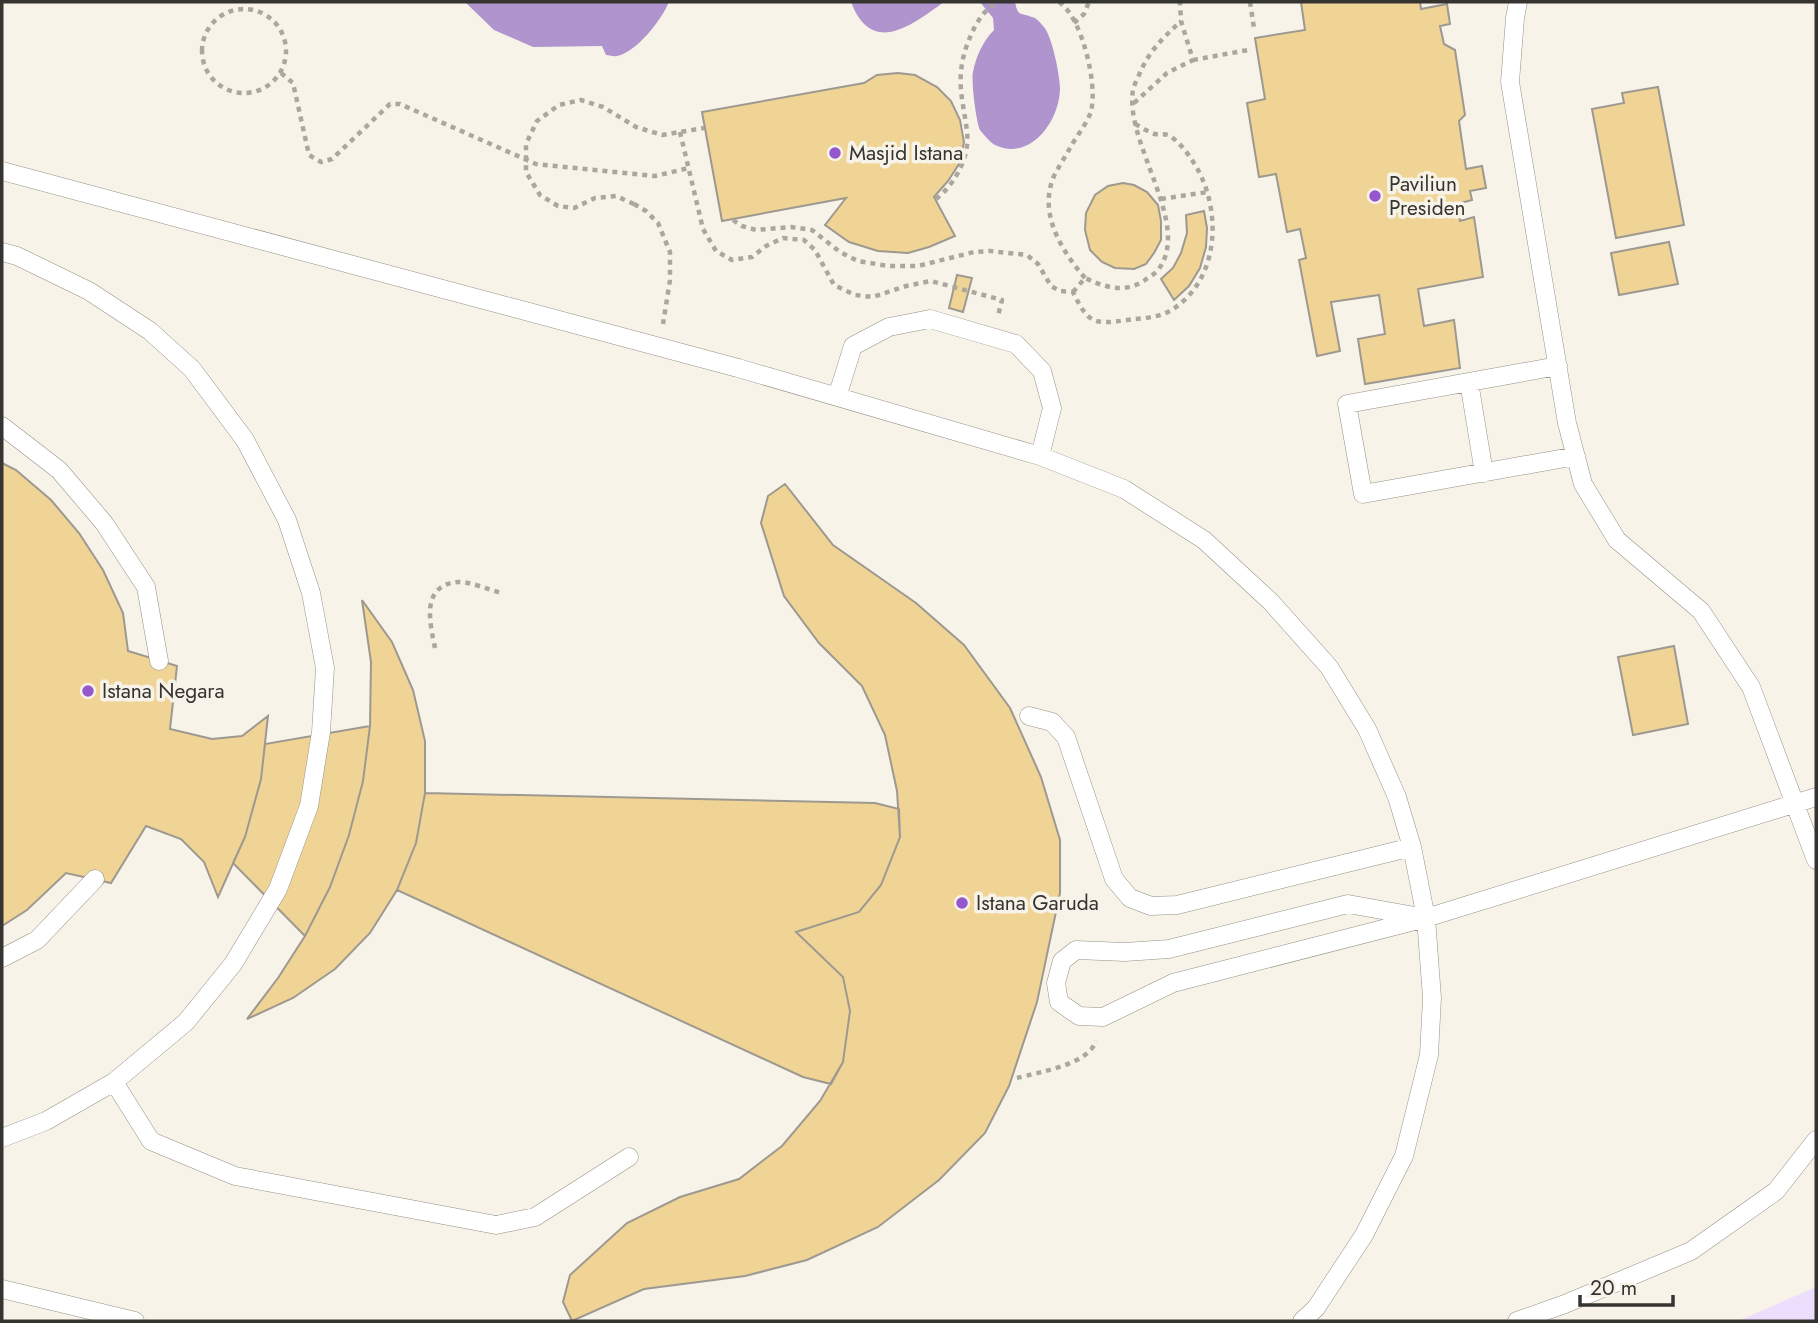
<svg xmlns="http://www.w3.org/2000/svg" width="1818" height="1323" font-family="Jost,sans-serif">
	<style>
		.green { fill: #eddefd }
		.water { fill: #b094cd }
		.building { fill: #f0d495; stroke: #9e9990; stroke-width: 2 }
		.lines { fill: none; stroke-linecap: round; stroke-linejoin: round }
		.service-casing { stroke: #959187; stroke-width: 19 }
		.path { stroke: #aba79f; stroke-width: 4.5; stroke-dasharray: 5 5; stroke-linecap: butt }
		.service { stroke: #fff; stroke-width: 18 }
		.service-bridge-casing { stroke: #959187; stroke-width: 19; stroke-linecap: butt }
		.path-bridge { stroke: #aba79f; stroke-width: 4.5; stroke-dasharray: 5 5; stroke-linecap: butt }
		.service-bridge { stroke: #fff; stroke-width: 18 }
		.poi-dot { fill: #9656cc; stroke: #f8f3e9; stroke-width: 2.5 }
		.labels { text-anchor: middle; stroke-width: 7; stroke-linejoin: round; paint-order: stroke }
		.poi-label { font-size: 21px; fill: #363430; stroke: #f8f3e9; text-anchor: start }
	</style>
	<rect width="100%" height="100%" fill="#f8f3e9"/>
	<path class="green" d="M1816,1287V1321H1738Z"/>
	<path class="water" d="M465,2H669C662,19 637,52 617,56C614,57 610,55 606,55L602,46L533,47L494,30Z
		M851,2H944C912,25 872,57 851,2Z
		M980,2H1015C1018,17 1020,12 1032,17C1037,18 1041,24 1044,27C1052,36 1060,76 1060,88C1060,120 1031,162 995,145C991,143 983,134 980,130C976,121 971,80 973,72C976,56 983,41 994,30L993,18Z"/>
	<path class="building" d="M1301,2H1420L1421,9L1447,4L1450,24L1440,26L1444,44L1455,50L1465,115L1459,121L1466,169L1482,166L1486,188L1470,191L1472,200L1457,204L1460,221L1474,217L1483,277L1418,289L1424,326L1454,320L1460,368L1365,384L1358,339L1385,334L1379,295L1331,302L1340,351L1317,356L1299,260L1306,258L1300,229L1287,232L1276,174L1259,177L1247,103L1265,99L1255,38L1305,30Z
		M898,73L915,75L937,87L951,101L960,120L964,142L959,164L948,181L934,197L955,236L929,247L908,253L878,251L849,242L825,225L846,198L722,221L702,112L864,83L877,75Z
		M1658,87L1684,225L1616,238L1592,109L1624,103L1622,93Z
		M1123,183L1134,185L1147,192L1158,205L1161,221V240L1154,253L1146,264L1134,269L1115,268L1102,262L1090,250L1085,230L1086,213L1095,195L1108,186Z
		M1204,211L1207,228L1206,247L1200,268L1189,286L1174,300L1161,279L1173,268L1181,253L1187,233L1186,215Z
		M1669,242L1678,284L1619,295L1611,253Z
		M957,275L972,278L963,312L949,308Z
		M2,463L16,470L51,500L79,533L103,570L123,613L128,651L177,666L170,729L212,739L242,736L268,716L261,779L245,837L218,897L204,862L181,839L146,826L111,883L66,873L27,910L2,926Z
		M785,484L833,545L916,603L964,645L1010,708L1041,777L1060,840V893L1037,1002L1009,1086L985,1133L939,1180L878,1227L807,1260L745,1276L644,1289L572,1321L563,1302L570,1275L627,1223L680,1197L739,1179L782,1146L820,1101L843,1062L850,1011L843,977L796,932L859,912L881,885L900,837L897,791L885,735L862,686L819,643L784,596L761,523L768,496Z
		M362,600L392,642L413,690L425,741V793L416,843L397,890L370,933L335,969L293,998L247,1019L278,978L305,936L330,887L349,835L363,781L370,726L371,662Z
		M1674,646L1688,724L1633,735L1618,657Z
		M370,726L363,781L349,835L330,887L305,936L233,863L245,837L261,779L265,744Z
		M425,793L875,803L899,809L900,837L881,885L859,912L796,932L843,977L850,1011L843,1062L831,1084L803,1077L397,890L416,843Z"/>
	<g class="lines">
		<g class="service-casing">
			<path id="service" d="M1518,2L1515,18L1510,82L1567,423L1583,484L1617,540L1701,611L1751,687L1816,860
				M2,252L17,256L89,291L150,331L192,369L245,440L287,520L311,593L325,668L321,732L309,806L278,889L233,964L186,1022L114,1082L46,1121L2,1138
				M1558,366L1347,404L1363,494L1576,456
				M738,368L1040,456L1124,489L1204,540L1271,602L1329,667L1367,729L1397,797L1412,847L1426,918L1432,998L1429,1055L1404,1156L1364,1235L1316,1308L1302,1321
				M1469,382L1484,473
				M837,397L853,346L889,327L930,319L1016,344L1042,371L1052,408L1040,456
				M2,426L59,470L104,523L146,587L159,661
				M1029,716L1052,722L1066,737L1114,879L1130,898L1151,906L1177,905L1412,847
				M1426,918L1348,904L1169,949L1125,952L1076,950L1062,961L1056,983L1059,1002L1079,1016L1103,1017L1173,983L1426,918L1816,797
				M2,958L37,940L95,879
				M114,1082L151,1141L235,1176L496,1225L535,1217L629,1157
				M2,1289L135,1321
				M1517,1321L1565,1304L1691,1251L1776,1191L1816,1140"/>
		</g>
		<path class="path" d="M1059,2C1082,17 1098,85 1091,111C1088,122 1076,137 1070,148C1065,157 1059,166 1054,176C1038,213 1061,250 1085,278
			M1250,2L1254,28
			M202 51a42 42 0 1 1 84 0a42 42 0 1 1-84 0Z
			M1074,23L1084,14L1089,2
			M1193,60L1248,50
			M281,73L293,83L309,155L321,162L332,159L390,104H400L536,164L655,176L689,168
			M1134,103L1167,73L1193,60L1181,21L1180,2
			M680,132L703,229L716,251L732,260L752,257L766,246L783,238L804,240L815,250L834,285L855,295L873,297L906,286L931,281L1002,300L998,316
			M936,199C955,184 970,157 967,132C965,112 959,92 961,72C962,59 966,46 971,35C977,21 985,9 998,2
			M1161,199L1208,192
			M634,204L646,211L658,223L670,252V280L663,324
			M733,220L742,226L756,230L791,227L812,230L840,252L858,261L888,266H918L974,252L990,251L1027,255L1038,264L1051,286L1060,291L1073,292C1088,323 1093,325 1127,320C1142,318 1160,318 1173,309C1222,277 1222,204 1192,160C1186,151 1179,142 1170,136C1165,133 1160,135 1155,134C1148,132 1141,127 1135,124
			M1073,292L1085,278C1104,287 1125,294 1145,280C1149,277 1155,274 1158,270C1193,225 1124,144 1133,90C1134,85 1137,80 1139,75C1149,51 1162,39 1181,21
			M435,648C430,623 420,585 458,582C468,581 490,590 501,593
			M1017,1078C1039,1072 1088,1065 1096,1041"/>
		<use href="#service" class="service"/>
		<g class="service-bridge-casing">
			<path id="service-bridge" d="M2,171L738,368"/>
		</g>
		<path class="path-bridge" d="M634,204L616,196L595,198L574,208L558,206L540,195L526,172V144L537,121L559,105L581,100L603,107L636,127L662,135L704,128"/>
		<use href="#service-bridge" class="service-bridge"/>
	</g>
	<g class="poi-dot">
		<circle cx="835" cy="153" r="7"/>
		<circle cx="1375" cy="196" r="7"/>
		<circle cx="88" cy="691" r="7"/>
		<circle cx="962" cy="903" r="7"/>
	</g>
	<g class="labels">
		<g class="poi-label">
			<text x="849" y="160">Masjid Istana</text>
			<text x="1389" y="191">Paviliun<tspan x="1389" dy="24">Presiden</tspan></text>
			<text x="102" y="698">Istana Negara</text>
			<text x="976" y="910">Istana Garuda</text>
		</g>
	</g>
	<rect width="1818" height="1323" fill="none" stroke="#363430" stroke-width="7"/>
	<path d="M1580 1295v10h93v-10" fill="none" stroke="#363430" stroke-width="3.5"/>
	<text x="1590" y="1295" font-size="21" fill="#363430" stroke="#f8f3e9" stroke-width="5" paint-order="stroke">20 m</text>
</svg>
